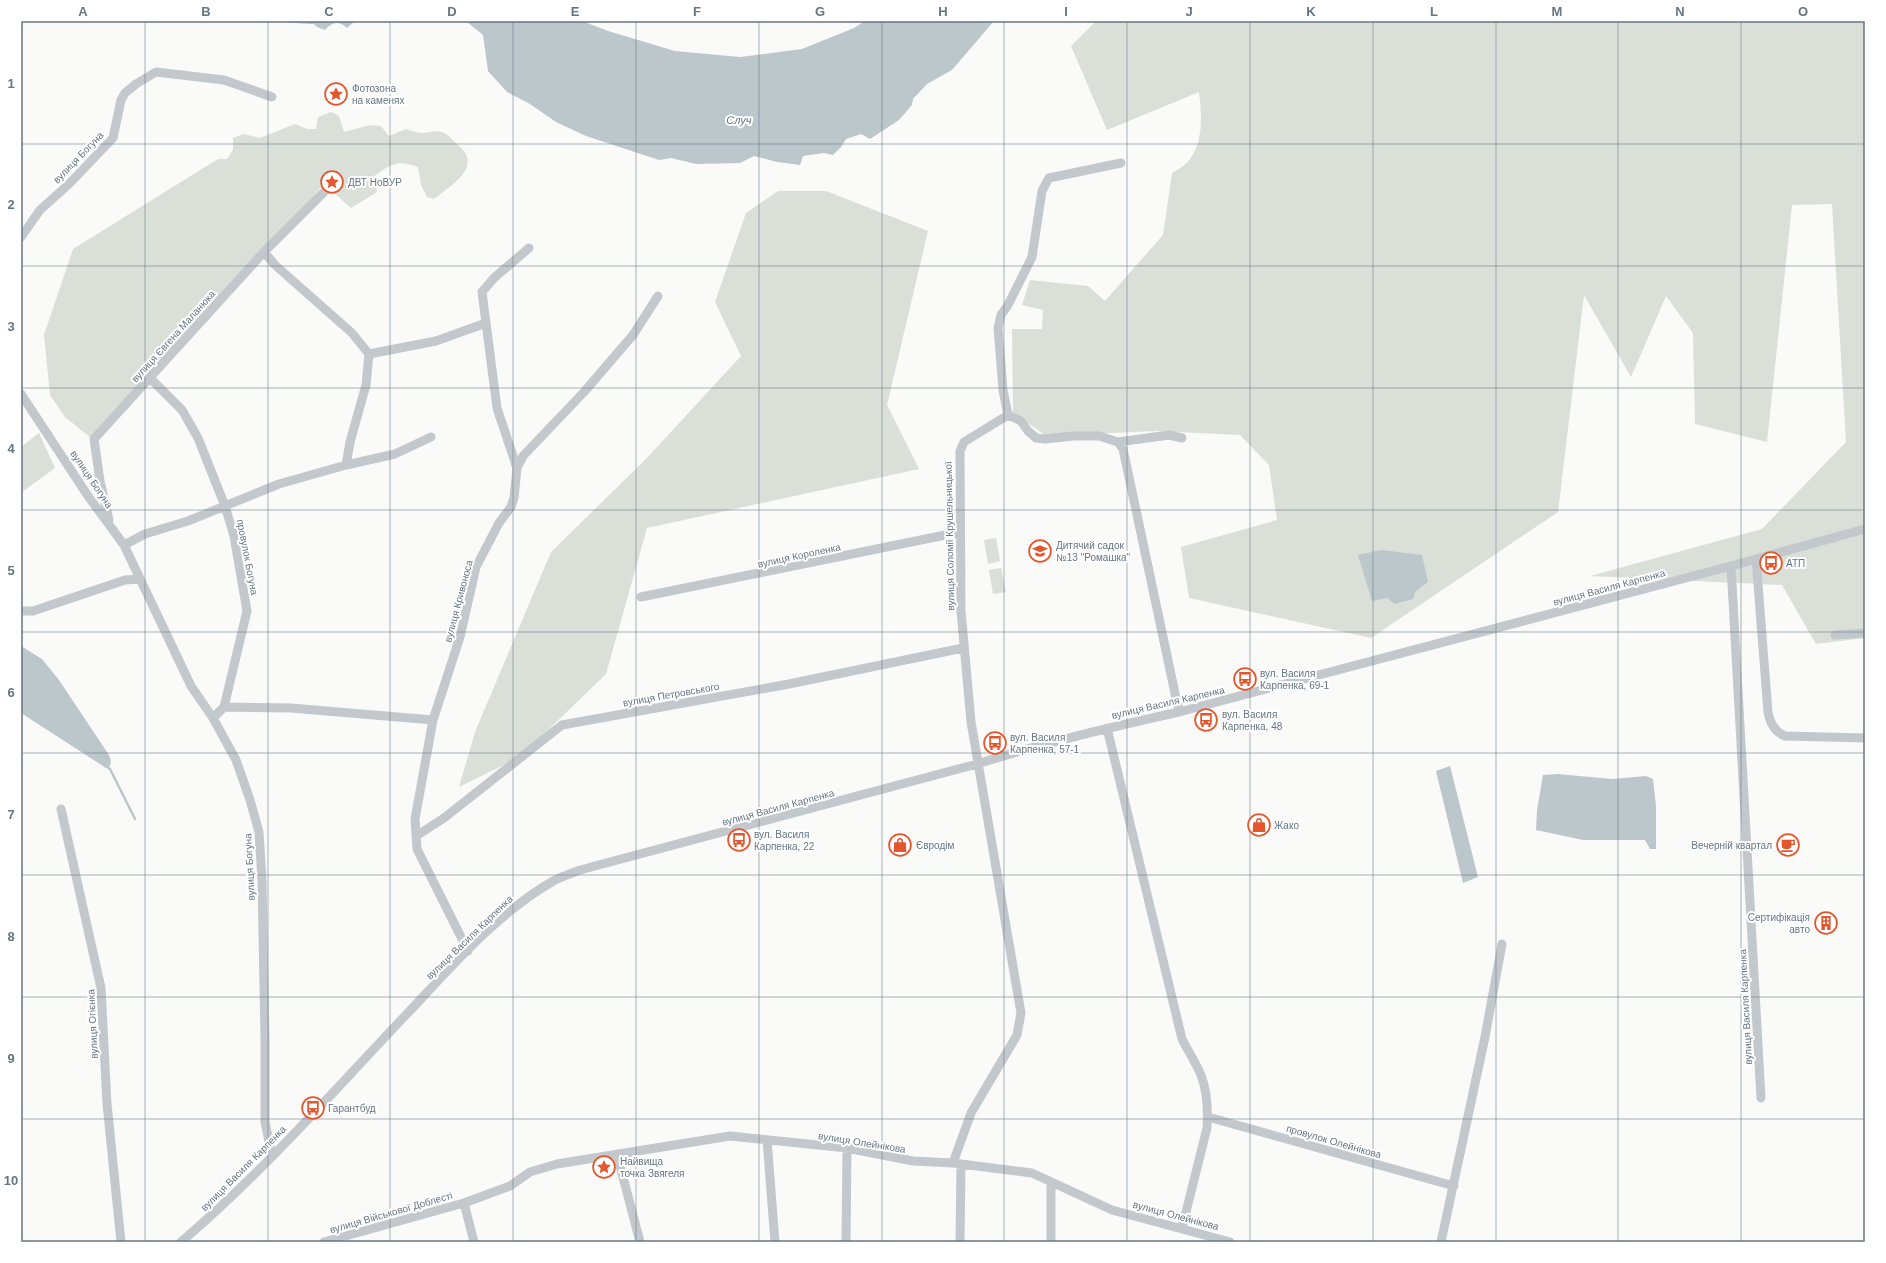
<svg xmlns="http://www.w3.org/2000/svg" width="1886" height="1263" font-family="Arial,sans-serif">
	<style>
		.green { fill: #dadfd7 }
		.water { fill: #bbc7cb }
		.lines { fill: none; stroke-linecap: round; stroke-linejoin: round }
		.stream { stroke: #bbc7cb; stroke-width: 2.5 }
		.minor { stroke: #c3c8cc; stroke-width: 9 }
		.grid { fill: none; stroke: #657683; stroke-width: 1; stroke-opacity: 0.55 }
		.labels { text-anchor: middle; stroke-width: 4; stroke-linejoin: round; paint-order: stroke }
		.poi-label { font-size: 10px; fill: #657683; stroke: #fff; text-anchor: start }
		.street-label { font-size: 10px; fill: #657683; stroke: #fff }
		.water-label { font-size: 11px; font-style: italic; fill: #60757c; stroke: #fff }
		.neatline { fill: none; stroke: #657683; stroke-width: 1.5 }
		.grid-label { font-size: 13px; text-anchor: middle; font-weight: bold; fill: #657683 }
	</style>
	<rect width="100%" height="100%" fill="#fafaf8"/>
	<path class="green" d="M1096,21H1865V638L1816,644L1782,585L1590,576L1762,529L1846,442L1832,204L1792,205L1767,442L1695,424L1693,333L1666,296L1631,377L1584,295L1558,512L1371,638L1189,598L1181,547L1277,520L1269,465L1240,435L1156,431L1046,436L1013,412L1012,329H1042L1043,310L1022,305L1030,280L1088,286L1105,301L1163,235L1172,173C1177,170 1182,167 1186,164C1204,145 1202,116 1199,92L1107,130L1071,46Z
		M331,112L339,116L344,132L370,125L381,126L389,136L406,129C412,131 417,133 424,133C430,132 436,130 442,132C448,134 454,142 459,146C484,168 449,186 434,199L427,197L421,185L418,167C396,159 390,165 373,177L377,192L351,208L324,184L264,252L91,438L65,417L50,395L44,335L73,249L218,159H227L233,150V138L243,134L260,138L295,124L307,129H316L318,117Z
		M778,191H826L928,231L887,405L919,469L647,528L606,674L520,757L459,787L475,732L551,552L645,460L741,356L715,302L746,213Z
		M39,433L55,468L21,493V447Z
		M996,538L1000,561L988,564L984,540Z
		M1001,568L1006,592L993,594L989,570Z"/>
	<path class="water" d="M265,21H355L347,28C339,20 332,22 325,30L317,27L314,24C304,24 297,23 288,22C280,21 273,22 265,21Z
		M466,21H582L608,31L675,51L740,57L802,49L854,28L865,21H994L952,70L927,84L913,99L912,105L899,120L870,139L861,134L846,139L841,147L833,155L824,153L803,156L800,165L777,162L754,156L740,163L696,164L671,158L659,160L586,136L556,122L530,104L507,92L488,71L483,35Z
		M1381,550L1422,555L1428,582L1415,592L1413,599L1395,604L1387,598L1372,601L1358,555Z
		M21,646L42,659L59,680L109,755L111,761L110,766L106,768L21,713Z
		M1450,766L1478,877L1463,883L1436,771Z
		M1558,774L1612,779L1646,776L1653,779L1656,806V849H1650L1645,840H1583L1536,830L1537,810L1543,775Z"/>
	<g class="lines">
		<path class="stream" d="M106,766L110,769L135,819"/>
		<path class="minor" d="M21,237L40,210L69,184L113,138L121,100L125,93L136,84L156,72L224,80L272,97
			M264,252L275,265L352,333L369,354L366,385L350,442L346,465
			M369,354L436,341L486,323
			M150,378L182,410L198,438L225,506L234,536L247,611L224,707
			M21,394L88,496L124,545L191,686L213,718L236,760L250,800L259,832L262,880L265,1038V1122L272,1156
			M1008,415L1021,421L1028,431L1036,438L1045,439L1073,436H1099L1118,442
			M517,468L523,456L584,392L633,335L658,296
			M109,520L100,481L94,439L264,252L331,185
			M124,545L145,534L188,521L279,484L346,465L395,454L431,437
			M1756,559L1768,712C1770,723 1775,732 1785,736L1865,738
			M1731,566L1761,1098
			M641,597L960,532
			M21,611H33L125,580L140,579
			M1835,635L1865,633
			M1179,712L1123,449L1118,442L1169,435L1182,438
			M213,718L224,707L291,708L433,720
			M1107,728L1182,1039C1188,1051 1196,1063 1201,1075C1207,1091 1208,1112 1207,1128L1182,1228
			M61,809L101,988L107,1104L121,1242
			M416,836L444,818L562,725L789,684L963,648
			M468,951L417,849L415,819L433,720L460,637L476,567L499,523L511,507L514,498L517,468L497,408L482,292L494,278L529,248
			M1208,1117L1454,1186
			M767,1140L775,1242
			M617,1154L640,1242
			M953,1163L971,1113L1017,1035L1021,1013L971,722L961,611L960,451L964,442L1008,415L1003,390L998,328L1001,315L1008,305L1032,257L1042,191L1049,178L1121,163
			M1051,1182V1242
			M464,1203L474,1242
			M181,1242C261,1174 331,1094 403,1018C450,969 495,914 555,880C563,876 572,873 580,870L977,764C1043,743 1111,727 1179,712L1731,566L1865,529
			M324,1242L464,1203L510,1186L530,1172L557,1164L730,1136L847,1148L913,1161L953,1163L1032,1173L1112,1210L1230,1242
			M846,1242L847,1148
			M960,1242L961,1164
			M1441,1242L1485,1037L1502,944"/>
	</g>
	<path class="grid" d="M145,21V1242M268,21V1242M390,21V1242M513,21V1242M636,21V1242M759,21V1242M882,21V1242M1004,21V1242M1127,21V1242M1250,21V1242M1373,21V1242M1496,21V1242M1618,21V1242M1741,21V1242M21,144H1865M21,266H1865M21,388H1865M21,510H1865M21,632H1865M21,753H1865M21,875H1865M21,997H1865M21,1119H1865"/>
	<defs>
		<g id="sight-ring" transform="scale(1.15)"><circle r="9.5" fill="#fff" stroke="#e4572e" stroke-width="1.5"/><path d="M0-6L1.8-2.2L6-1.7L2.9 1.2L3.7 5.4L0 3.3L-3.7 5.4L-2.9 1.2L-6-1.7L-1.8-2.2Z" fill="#e4572e"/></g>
		<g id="school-ring" transform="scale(1.15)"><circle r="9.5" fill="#fff" stroke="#e4572e" stroke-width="1.5"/><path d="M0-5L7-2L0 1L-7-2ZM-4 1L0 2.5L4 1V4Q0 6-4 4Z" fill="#e4572e"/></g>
		<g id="bus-ring" transform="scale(1.15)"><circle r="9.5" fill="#fff" stroke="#e4572e" stroke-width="1.5"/><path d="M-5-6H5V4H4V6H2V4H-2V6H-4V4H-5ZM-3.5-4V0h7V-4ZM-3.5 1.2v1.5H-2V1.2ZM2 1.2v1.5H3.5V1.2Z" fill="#e4572e"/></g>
		<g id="shop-ring" transform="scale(1.15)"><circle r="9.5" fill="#fff" stroke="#e4572e" stroke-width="1.5"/><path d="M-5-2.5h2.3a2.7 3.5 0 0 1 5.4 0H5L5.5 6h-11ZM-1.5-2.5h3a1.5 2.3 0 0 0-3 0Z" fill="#e4572e"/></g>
		<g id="cafe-ring" transform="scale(1.15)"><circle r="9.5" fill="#fff" stroke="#e4572e" stroke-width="1.5"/><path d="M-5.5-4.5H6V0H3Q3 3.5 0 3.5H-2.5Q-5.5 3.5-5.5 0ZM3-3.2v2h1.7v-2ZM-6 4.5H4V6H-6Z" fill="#e4572e"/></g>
		<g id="building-ring" transform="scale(1.15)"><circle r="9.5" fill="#fff" stroke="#e4572e" stroke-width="1.5"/><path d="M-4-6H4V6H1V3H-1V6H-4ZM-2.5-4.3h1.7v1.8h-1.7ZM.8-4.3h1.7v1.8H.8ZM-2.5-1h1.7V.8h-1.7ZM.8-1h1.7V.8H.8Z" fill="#e4572e"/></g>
	</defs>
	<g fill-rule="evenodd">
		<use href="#sight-ring" x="336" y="94"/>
		<use href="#sight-ring" x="332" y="182"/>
		<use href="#school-ring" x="1040" y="551"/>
		<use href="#bus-ring" x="1771" y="563"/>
		<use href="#bus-ring" x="1245" y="679"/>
		<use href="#bus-ring" x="1206" y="720"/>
		<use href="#bus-ring" x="995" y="743"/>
		<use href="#shop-ring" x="1259" y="825"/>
		<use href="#bus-ring" x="739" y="840"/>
		<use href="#shop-ring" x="900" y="845"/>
		<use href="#cafe-ring" x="1788" y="845"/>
		<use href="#building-ring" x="1826" y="923"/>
		<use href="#bus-ring" x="313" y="1108"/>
		<use href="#sight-ring" x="604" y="1167"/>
	</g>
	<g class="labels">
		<g class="poi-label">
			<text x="352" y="92">Фотозона<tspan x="352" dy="12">на каменях</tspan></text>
			<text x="348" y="186">ДВТ НоВУР</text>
			<text x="1056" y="549">Дитячий садок<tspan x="1056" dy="12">№13 "Ромашка"</tspan></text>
			<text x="1786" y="567">АТП</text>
			<text x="1260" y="677">вул. Василя<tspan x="1260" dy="12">Карпенка, 69-1</tspan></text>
			<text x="1222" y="718">вул. Василя<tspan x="1222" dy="12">Карпенка, 48</tspan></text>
			<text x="1010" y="741">вул. Василя<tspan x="1010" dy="12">Карпенка, 57-1</tspan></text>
			<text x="1274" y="829">Жако</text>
			<text x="754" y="838">вул. Василя<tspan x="754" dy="12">Карпенка, 22</tspan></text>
			<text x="916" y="849">Євродім</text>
			<text x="1772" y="849" text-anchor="end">Вечерній квартал</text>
			<text x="1810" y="921" text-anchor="end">Сертифікація<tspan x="1810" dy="12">авто</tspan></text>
			<text x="328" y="1112">Гарантбуд</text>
			<text x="620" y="1165">Найвища<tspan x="620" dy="12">точка Звягеля</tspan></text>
		</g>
		<g class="street-label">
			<text transform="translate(78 157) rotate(-46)" y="4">вулиця Богуна</text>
			<text transform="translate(173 336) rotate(-48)" y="4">вулиця Євгена Маланюка</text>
			<text transform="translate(92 479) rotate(56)" y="4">вулиця Богуна</text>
			<text transform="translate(949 536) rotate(-91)" y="4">вулиця Соломії Крушельницької</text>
			<text transform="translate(799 555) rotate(-12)" y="4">вулиця Короленка</text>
			<text transform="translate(248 557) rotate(79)" y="4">провулок Богуна</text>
			<text transform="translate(1609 587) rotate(-15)" y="4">вулиця Василя Карпенка</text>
			<text transform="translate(458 601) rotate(-75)" y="4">вулиця Кривоноса</text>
			<text transform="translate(671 694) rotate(-10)" y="4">вулиця Петровського</text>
			<text transform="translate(1168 702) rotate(-13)" y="4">вулиця Василя Карпенка</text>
			<text transform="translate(778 807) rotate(-15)" y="4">вулиця Василя Карпенка</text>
			<text transform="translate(249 867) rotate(-93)" y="4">вулиця Богуна</text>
			<text transform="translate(469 937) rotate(-44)" y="4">вулиця Василя Карпенка</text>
			<text transform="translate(1745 1007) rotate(-93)" y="4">вулиця Василя Карпенка</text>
			<text transform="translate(92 1024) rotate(-93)" y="4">вулиця Огієнка</text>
			<text transform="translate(1334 1141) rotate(16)" y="4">провулок Олейнікова</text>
			<text transform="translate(862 1142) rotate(9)" y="4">вулиця Олейнікова</text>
			<text transform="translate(243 1168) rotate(-45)" y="4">вулиця Василя Карпенка</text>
			<text transform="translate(391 1212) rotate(-16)" y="4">вулиця Військової Доблесті</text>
			<text transform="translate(1176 1215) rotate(15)" y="4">вулиця Олейнікова</text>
		</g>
		<g class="water-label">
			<text transform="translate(739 120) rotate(1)" y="4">Случ</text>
		</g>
	</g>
	<rect width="1886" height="1263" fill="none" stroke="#ffffff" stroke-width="44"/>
	<rect x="22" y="22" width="1842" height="1219" class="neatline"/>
	<g class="grid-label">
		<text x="83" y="16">A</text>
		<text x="206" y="16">B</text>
		<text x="329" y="16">C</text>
		<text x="452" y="16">D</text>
		<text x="575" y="16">E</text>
		<text x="697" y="16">F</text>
		<text x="820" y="16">G</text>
		<text x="943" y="16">H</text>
		<text x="1066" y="16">I</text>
		<text x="1189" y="16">J</text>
		<text x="1311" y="16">K</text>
		<text x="1434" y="16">L</text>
		<text x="1557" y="16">M</text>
		<text x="1680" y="16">N</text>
		<text x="1803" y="16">O</text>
		<text x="11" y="88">1</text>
		<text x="11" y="209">2</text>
		<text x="11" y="331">3</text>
		<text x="11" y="453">4</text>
		<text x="11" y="575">5</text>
		<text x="11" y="697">6</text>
		<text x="11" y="819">7</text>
		<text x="11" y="941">8</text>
		<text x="11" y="1063">9</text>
		<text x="11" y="1185">10</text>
	</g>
</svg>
